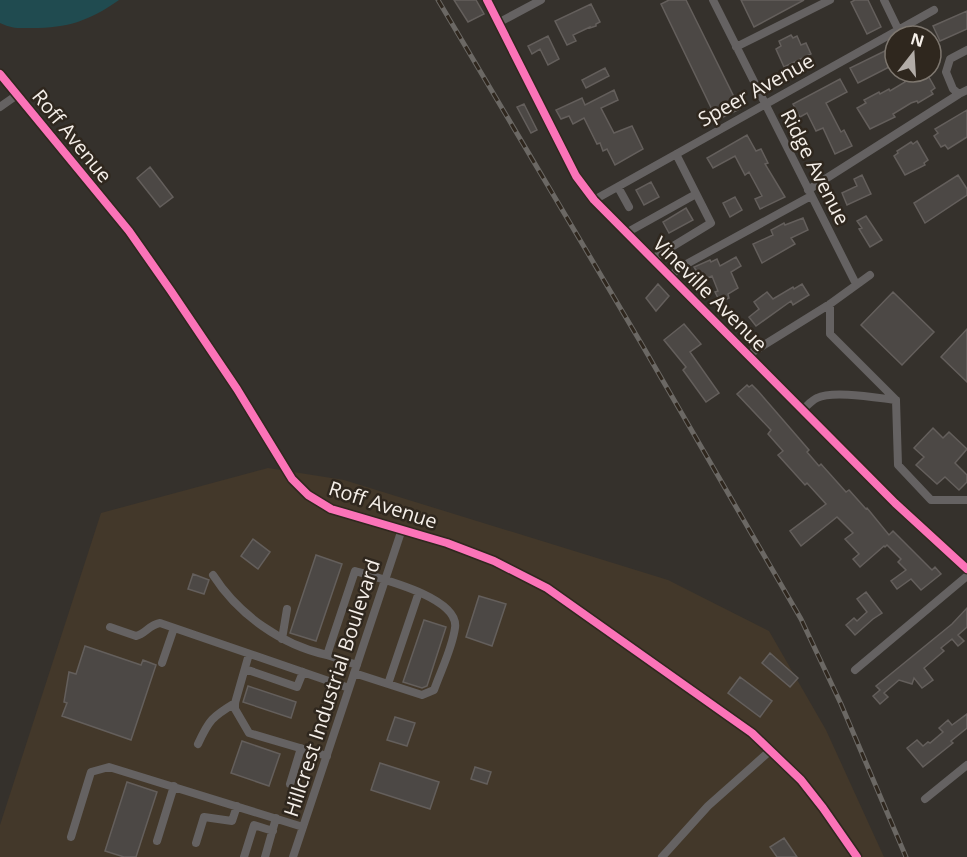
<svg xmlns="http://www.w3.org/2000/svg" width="967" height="857" font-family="'Open Sans',sans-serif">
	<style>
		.built { fill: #43382a }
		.water { fill: #204b50 }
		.building { fill: #4c4845; stroke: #645f5c; stroke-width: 1.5 }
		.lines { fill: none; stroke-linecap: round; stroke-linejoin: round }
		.minor { stroke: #656262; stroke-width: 8 }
		.major { stroke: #6e6c69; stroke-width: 10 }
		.rail-casing { stroke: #6b6864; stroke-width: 5 }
		.rail { stroke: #2f271e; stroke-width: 3; stroke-dasharray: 9; stroke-linecap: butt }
		.cycleway-casing { stroke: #2f271e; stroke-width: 11 }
		.cycleway { stroke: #fb73b8; stroke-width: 8 }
		.labels { text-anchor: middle; stroke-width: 5; stroke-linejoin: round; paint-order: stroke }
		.street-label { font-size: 20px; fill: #f5efe9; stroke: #2f271e }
	</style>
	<rect width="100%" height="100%" fill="#35312c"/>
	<path class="built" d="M268,468L344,480L668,580L769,631L826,730L884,857H0V825L101,513Z"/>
	<path class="water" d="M0,0H119C89,21 68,28 32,28C18,28 13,29 0,23Z"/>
	<path class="building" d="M454,0H476L484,14L468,22Z
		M669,0H686L740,109L717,120L661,4Z
		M741,0H804L754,27Z
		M855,0H868L881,27L867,34L851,2Z
		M591,4L600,22L596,24V26L590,28V27L573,35L576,41L567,45L555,21Z
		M967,11V29L940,41L933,26Z
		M791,35L793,38L797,36L801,45L806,43L811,54L784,67L776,49L781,46L779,41Z
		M548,36L559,59L548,65L540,49L532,54L528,46Z
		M895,46V64L858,83L850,68Z
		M605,68L609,76L586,88L582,80Z
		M916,72H926L935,88L931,91L933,94L918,103L917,101L911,103L893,114L895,117L870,129L857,108L866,103L864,100L879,92L880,94L889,89L890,91L905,82L904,80Z
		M840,79L847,92L826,103L841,132L844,130L852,146L835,154L823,128L816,131L807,113L800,117L793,104Z
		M614,90L618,100L601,108L614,133L632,126L643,149L615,165L607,149L603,151L600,143L597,144L584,118L573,124L569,116L561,119L556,110L582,98L585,105Z
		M524,104L537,130L531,133L517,107Z
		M967,110V137L948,149L945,145L941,147L934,136L938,133L935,129Z
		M747,135L756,151L761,149L768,163L765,164L785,197L760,209L755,199L762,196L749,172L745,175L735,156L713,168L707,158Z
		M917,141L928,160L924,163L925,165L905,175L894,156L898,153L897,151L911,142L913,144Z
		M150,167L173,197L160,207L137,178Z
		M862,175L871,194L847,205L842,193L857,186L854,179Z
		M958,175L967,189V195L925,223L914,203Z
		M651,182L659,197L644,205L636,190Z
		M735,197L742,210L730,217L723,203Z
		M686,208L693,220L669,233L663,222Z
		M866,216L882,240L870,247L859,229L862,228L857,221Z
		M803,218L808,230L791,238L795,244L762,263L753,244L773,235L771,230L784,223L785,225Z
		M736,257L741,266L731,272L738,288L728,294L729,298L720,302L715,292L718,291L712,276L702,280L694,267L710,260L711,262L717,259L720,266Z
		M658,284L669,296L656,311L646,298Z
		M802,284L809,295L793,305L791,301L756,326L749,317L759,309L754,302L767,292L773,299L793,287L794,289Z
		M893,292L934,332L902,365L861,325Z
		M684,324L701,344L690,352L719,393L706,402L683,370L686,367L664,340Z
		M967,329V382L941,357Z
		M747,385L749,387L752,385L758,391L809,450L807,452L819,466L821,464L846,492L849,490L866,509L867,508L889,535L893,531L932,570L935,567L941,574L921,590L911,579L897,589L891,581L906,570L898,562L901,559L887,545L885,547L884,546L860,567L853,559L859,554L845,539L853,533L837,517L801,546L790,531L826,504L807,483L805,485L778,455L783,451L768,434L771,430L737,394Z
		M933,428L943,438L949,432L967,449L955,463L967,475V482L959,490L945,477L937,484L916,465L924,457L914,448Z
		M253,539L270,552L258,569L241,556Z
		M316,555L342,564L316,641L290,633Z
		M193,574L209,580L204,594L188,589Z
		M866,592L882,613L873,619L855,635L846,625L854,618L857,621L867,612L857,599Z
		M479,596L506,604L492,646L466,637Z
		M967,608V627L958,635L964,641L958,646L952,639L941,648L944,651L924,668L933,680L922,688L914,678L912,684L899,680L884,693L888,697L880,704L873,696L880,690L876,686L952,624Z
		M424,620L446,627L427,686L422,688L403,682Z
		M85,646L141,665L143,660L156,665L131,740L62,716L67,703L64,702L69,672L76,674Z
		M770,653L798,678L790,687L762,663Z
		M740,677L772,701L760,717L728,693Z
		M248,686L296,702L291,718L243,702Z
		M967,714V728L951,741L953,743L923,767L907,748L917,740L923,746L928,742L930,743L943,732L939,728L948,720L952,725Z
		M395,717L415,723L407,746L387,740Z
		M242,741L280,754L269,786L231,773Z
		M380,763L439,782L430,809L371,790Z
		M475,767L491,772L487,784L471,779Z
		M127,782L157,792L136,857H124L105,851Z
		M784,838L797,857H777L770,847Z"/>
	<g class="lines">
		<path class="minor" d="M713,0L856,284
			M884,0L898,29
			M498,23L541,0
			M736,47L830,0
			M967,50L950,59L946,72L953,89L959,94L967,90
			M0,74L129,231L171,291L237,389L292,479L308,495L331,509L447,543L494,561L547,588L752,733L801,780L823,808L857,857
			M0,107L17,95
			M618,187L629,207
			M808,190L959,94
			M594,200L934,10
			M626,233L696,194
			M652,259L711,223L676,154
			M669,277L681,267L811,196
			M830,304V334L896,400L898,465L931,500H967
			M748,355L830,304L870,275
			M802,410C807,406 812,400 817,398C833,390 878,398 896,400
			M213,575C238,614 281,645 327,655
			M110,627L136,636C145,634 149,625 160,623L349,688
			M282,639L287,609
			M249,654L235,703V709L249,733L327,756
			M162,663L174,628
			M245,669L297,687L303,672
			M855,670L967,576
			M354,673L422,695L434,690C441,670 452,649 455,628C460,597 378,578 355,571L327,655L357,665
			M388,684L419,592
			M198,744C209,720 212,717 235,703
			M290,784L301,748
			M925,799L967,765
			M71,837L91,772L109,767L303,827
			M157,841L174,786
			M196,843L204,817L232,821L237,806
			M244,857L254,825L273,831
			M265,857L276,818
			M293,857L402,529
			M662,857L708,806L771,750"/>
		<path class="major" d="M487,0L576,176L594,200L895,503L967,569"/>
		<g class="rail-casing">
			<path id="rail" d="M438,0L641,343L801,619L841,704L906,857"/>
		</g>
		<use href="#rail" class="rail"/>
		<g class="cycleway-casing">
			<path id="cycleway" d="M487,0L576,176L594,200L895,503L967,569
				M0,74L129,231L171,291L237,389L292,479L308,495L331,509L447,543L494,561L547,588L752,733L801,780L823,808L857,857"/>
		</g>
		<use href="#cycleway" class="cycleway"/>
	</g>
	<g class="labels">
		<g class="street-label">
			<text transform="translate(756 90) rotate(-29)" y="7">Speer Avenue</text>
			<text transform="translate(72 136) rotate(51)" y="7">Roff Avenue</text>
			<text transform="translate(815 167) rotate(63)" y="7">Ridge Avenue</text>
			<text transform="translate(710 294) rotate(45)" y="7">Vineville Avenue</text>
			<text transform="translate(383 505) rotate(18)" y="7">Roff Avenue</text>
			<text transform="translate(332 688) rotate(-72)" y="7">Hillcrest Industrial Boulevard</text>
		</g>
	</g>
	<g transform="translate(913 54) rotate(17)"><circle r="28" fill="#2f271e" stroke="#7e776f" stroke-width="1.5"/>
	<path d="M0-4.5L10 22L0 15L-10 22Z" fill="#b2aca7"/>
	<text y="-9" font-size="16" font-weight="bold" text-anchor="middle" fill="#f5efe9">N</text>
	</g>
</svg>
